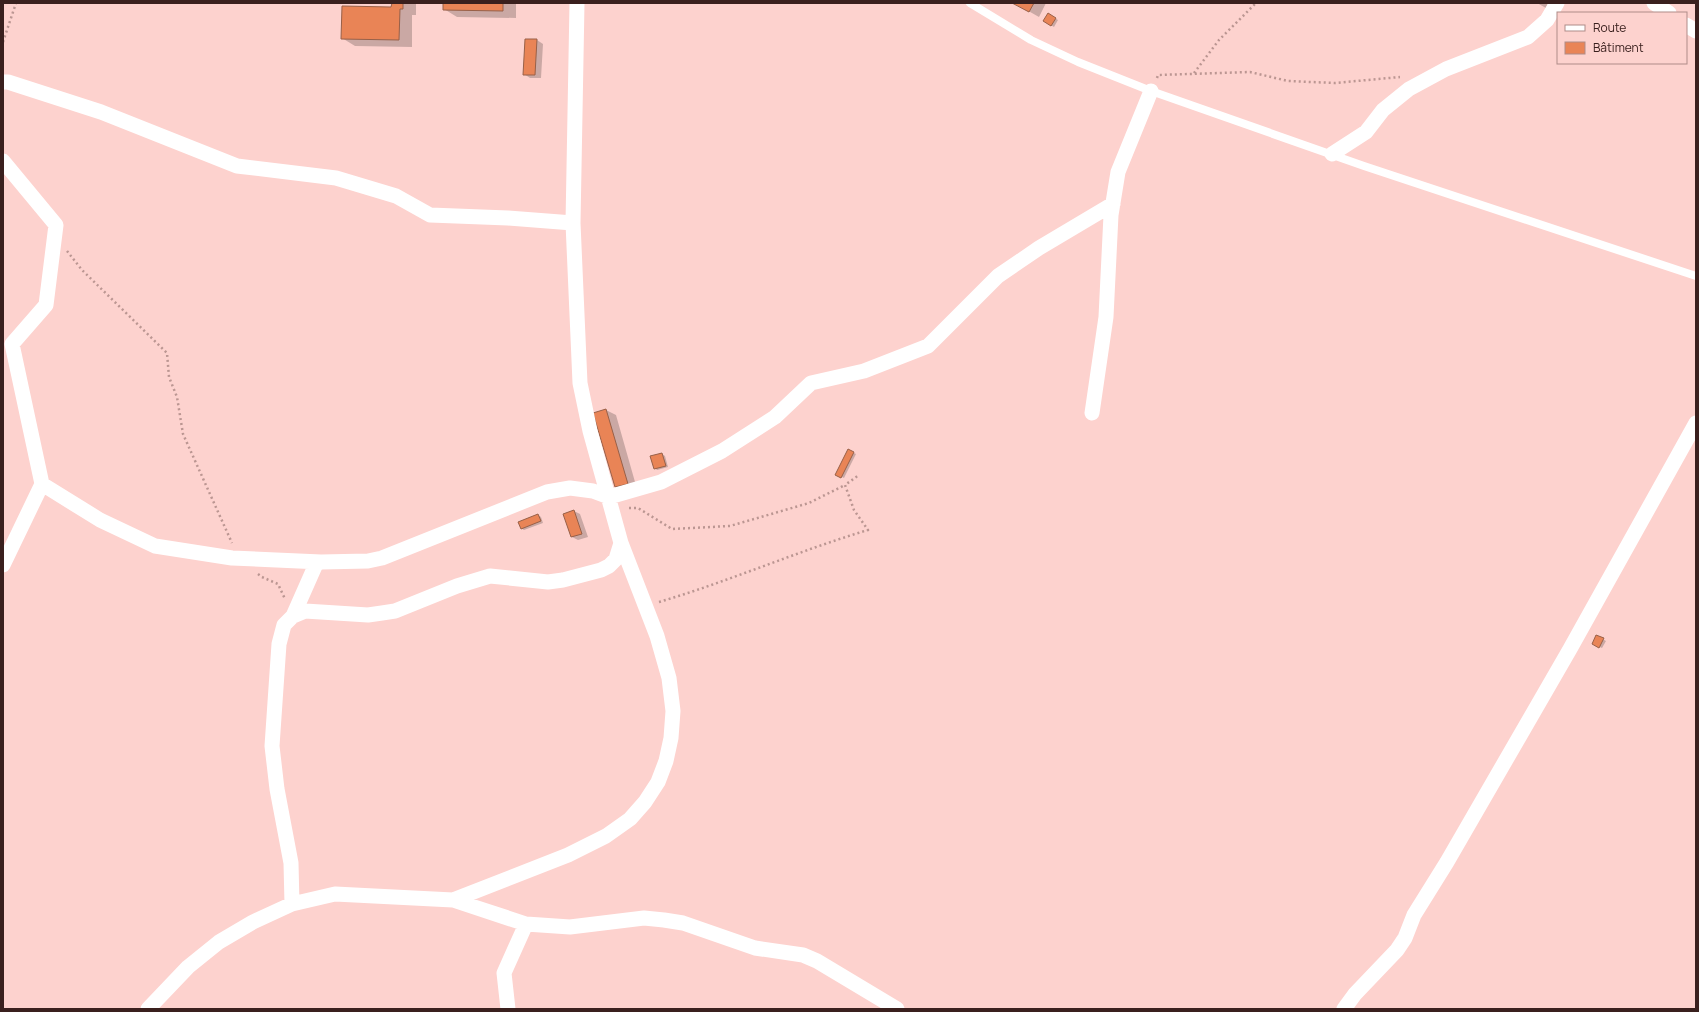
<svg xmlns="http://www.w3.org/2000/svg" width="1699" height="1012" font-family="Manrope,sans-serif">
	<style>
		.shadow { fill: #0003 }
		.building { fill: #e98456; stroke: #986048 }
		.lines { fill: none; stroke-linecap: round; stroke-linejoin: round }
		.path { stroke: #bb9692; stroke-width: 2.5; stroke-dasharray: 2 3; stroke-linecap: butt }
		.service { stroke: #fff; stroke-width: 8 }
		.minor { stroke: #fff; stroke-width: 15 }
	</style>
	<rect width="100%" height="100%" fill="#fdd2ce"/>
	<path class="shadow" d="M393,3H416V15H412V47L355,46L342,38L392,8Z
		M444,3H516V18L457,17L444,9Z
		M1014,3H1046L1039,17Z
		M1537,3H1548L1546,8Z
		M1048,14L1058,20L1054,27L1044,21Z
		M526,40H537L543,44L541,78H530L524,74Z
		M606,410L616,415L637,489L626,492L616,487Z
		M848,450L856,454L844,478L836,474Z
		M662,454L665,456L668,467L657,470L655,468Z
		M574,511L580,514L588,537L578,540L572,537Z
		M538,515L541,517L543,523L524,530L521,528Z
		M1597,636L1606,641L1602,648L1593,644Z"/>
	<path class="building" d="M392,3H403V9H400L399,40L341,39L342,6L391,7Z
		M443,3H503V11L443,10Z
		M1012,3H1034L1029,12Z
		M1048,13L1056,18L1051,26L1043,21Z
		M525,39H537L535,75H523Z
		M606,409L628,484L615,487L593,413Z
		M848,449L854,452L841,478L835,475Z
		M662,453L666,466L654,469L650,456Z
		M574,510L582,534L571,537L563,514Z
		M538,514L541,521L521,529L518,522Z
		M1596,635L1604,638L1599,648L1592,644Z"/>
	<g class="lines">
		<path class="path" d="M3,42L16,3
			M1194,73L1219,40L1256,3
			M1157,78L1158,75L1250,72L1288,81L1335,83L1400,77
			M67,251L82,270L167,353L169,377L177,397L183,434L232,543
			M629,508H638L672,529L730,526L809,503L845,485
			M258,574L262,577L278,584L285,599
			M659,602C730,581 798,551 868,530L854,510L845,485L859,475"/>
		<path class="service" d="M970,3L1031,40L1078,62L1151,91L1364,166L1696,276"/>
		<path class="minor" d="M1654,3L1669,13
			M1686,25L1696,31
			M3,82H8L101,112L237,166L336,178L396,196L430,215L508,218L573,223
			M1332,154L1366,132L1383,110L1409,89L1446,69L1528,37L1547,20L1557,3
			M3,161L56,225L46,305L12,344L42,484L3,565
			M1092,413L1106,317L1111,215L1118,172L1151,91
			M42,484L100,520L155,546L232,558L321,562
			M293,616L305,611L368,615L382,613L395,611L457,586L490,576L548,582L563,580L601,570L609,566L616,559L621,543
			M453,900L568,855L606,836L630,819L645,802L658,782L666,761L671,738L673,711L669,678L657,636L621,543L590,431L580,383L573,223L577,3
			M292,904L291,863L277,789L272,746L279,644L284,625L293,616L316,564L321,562L368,561L382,558L547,492L570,488L593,491L609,497L661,482L722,451L775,417L811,383L864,371L928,346L998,276L1039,248L1113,204
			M148,1009L188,967L219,942L253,922L292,904L335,894L453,900L526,924L570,927L644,918L664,920L683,923L755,948L803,955L817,961L897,1009
			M508,1009L504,973L526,924
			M1344,1009L1355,994L1397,950L1405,938L1414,915L1447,862L1570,649L1696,423"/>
	</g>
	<rect width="1699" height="1012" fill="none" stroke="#3a201e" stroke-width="8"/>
	<rect x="1557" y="12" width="130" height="52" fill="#fdd2ce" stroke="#af8b88"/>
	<rect x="1565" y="25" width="20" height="6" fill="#ffffff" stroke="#af8b88"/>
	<text x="1593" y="32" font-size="12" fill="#3a201e">Route</text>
	<rect x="1565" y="42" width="20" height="12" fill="#e98456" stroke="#af8b88"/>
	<text x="1593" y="52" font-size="12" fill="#3a201e">Bâtiment</text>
</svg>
